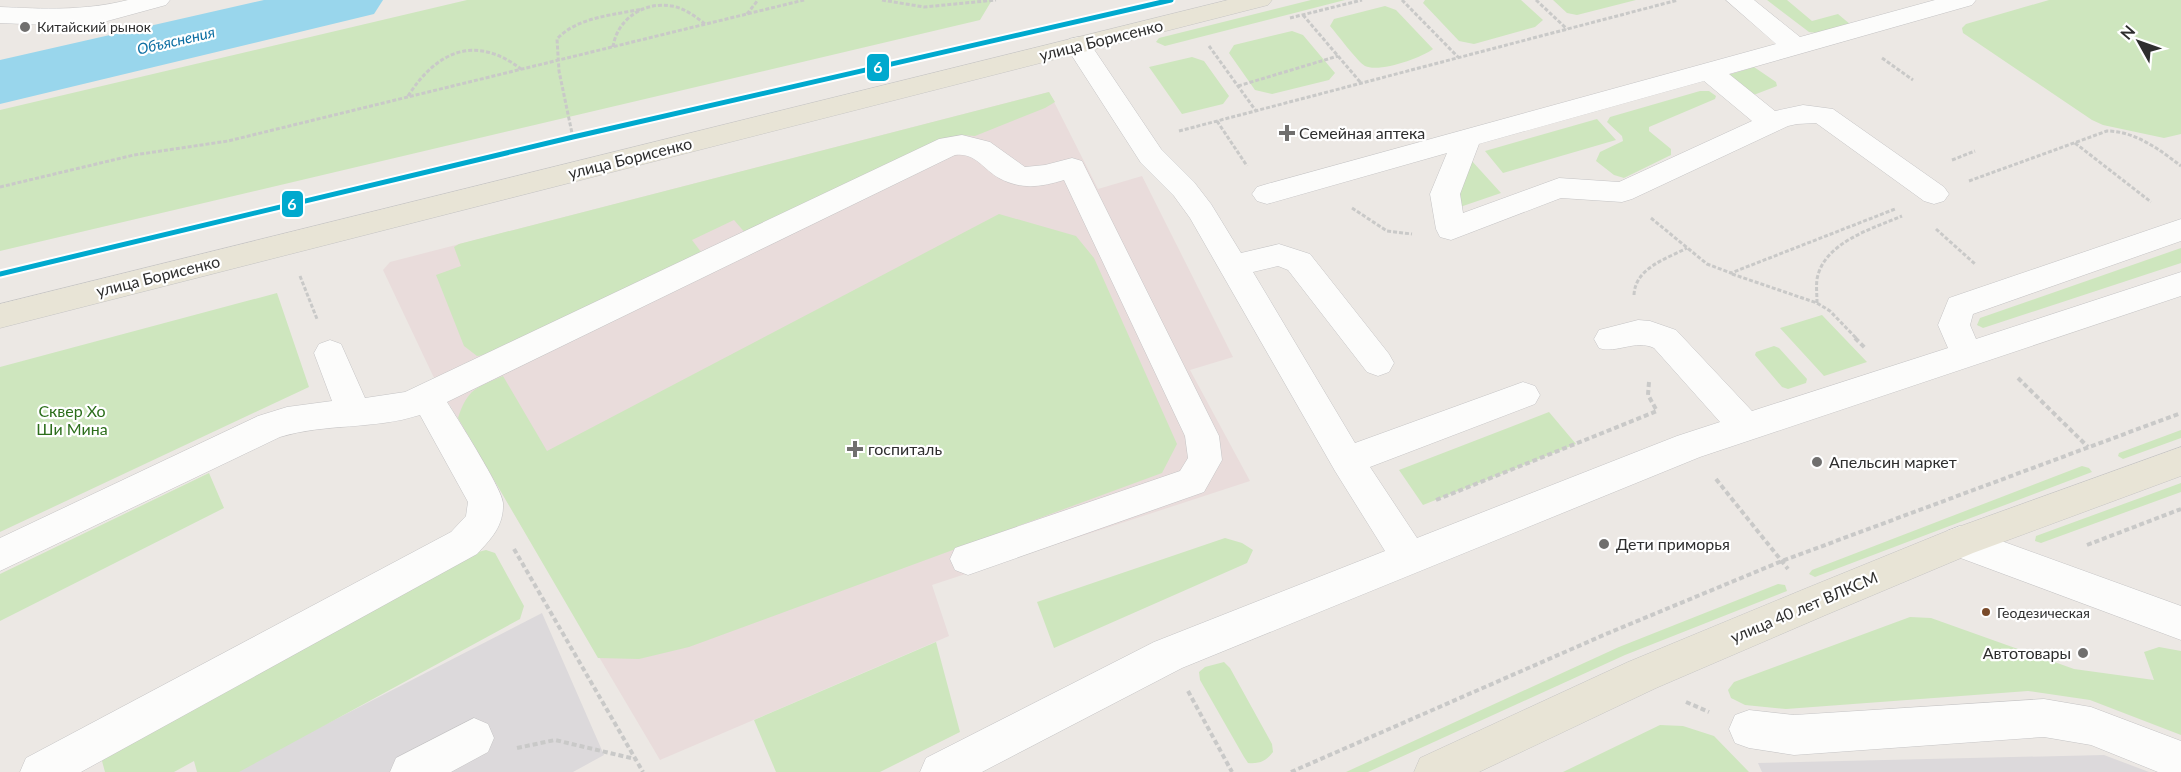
<svg xmlns="http://www.w3.org/2000/svg" width="2181" height="772" font-family="Lato,sans-serif">
	<style>
		.industrial { fill: #dcd9db }
		.medical { fill: #e9dcdb }
		.green { fill: #cee6be }
		.lines { fill: none; stroke-linecap: round; stroke-linejoin: round }
		.river { fill: #99d6ec; fill-rule: evenodd }
		.minor-casing { stroke: #c5c4c5; stroke-width: 1 }
		.major-casing { stroke: #c6c5c4; stroke-width: 1 }
		.path-far1 { stroke: #c9c9c8; stroke-width: 3; stroke-dasharray: 4 2; stroke-linecap: butt }
		.path { stroke: #c9c9c8; stroke-width: 4; stroke-dasharray: 5 3; stroke-linecap: butt }
		.minor { fill: #fcfcfb; fill-rule: evenodd }
		.major { fill: #e8e4d6; fill-rule: evenodd }
		.tram-1-casing { stroke: #fff; stroke-width: 9 }
		.tram-1 { stroke: #00a9ce; stroke-width: 5 }
		.poi-dot { fill: #706f6e; stroke: #fff; stroke-width: 2 }
		.bus-dot { fill: #7a4b2a; stroke: #fff; stroke-width: 2 }
		.labels { text-anchor: middle; stroke-width: 4.5; stroke-linejoin: round; paint-order: stroke }
		.far-poi-label { font-size: 14px; fill: #2e2e2e; stroke: #fff; text-anchor: start }
		.bus-label { font-size: 14px; fill: #2e2e2e; stroke: #fff; text-anchor: start }
		.far-water-label { font-size: 15px; font-style: italic; fill: #0d6fa3; stroke: #fff }
		.street-label { font-size: 16px; fill: #2e2e2e; stroke: #fff }
		.poi-label { font-size: 16px; fill: #2e2e2e; stroke: #fff; text-anchor: start }
		.park-label { font-size: 16px; fill: #2c6e1b; stroke: #fff }
		.line-badge { stroke: #fff; stroke-width: 2 }
		.badge-label { font-size: 16px; text-anchor: middle; font-weight: bold; fill: #fff }
	</style>
	<rect width="100%" height="100%" fill="#ece8e4"/>
	<path class="industrial" d="M542,613L604,755L573,772H233Z
		M2104,755L2149,772H1762L1758,763Z"/>
	<path class="medical" d="M1049,92L1098,189L1142,176L1233,357L1190,370L1250,481L932,585L949,636L660,760L435,380L383,270L390,262Z"/>
	<path class="green" d="M467,0H992L980,20L0,251V110Z
		M1311,0H1345L1165,46L1156,42L1159,38Z
		M1425,0H1521L1543,20L1535,27L1474,44L1459,41L1423,3Z
		M1553,0H1636L1577,15L1567,13Z
		M1767,0H1787L1812,21L1838,14L1851,25L1817,33L1809,32Z
		M2049,0H2181V134L2164,138L2103,125L2092,120L1963,33L1962,28L1966,24Z
		M1385,6L1396,10L1433,49C1421,58 1379,73 1365,66C1357,61 1337,34 1330,26L1334,19Z
		M1292,31L1303,35L1335,73L1329,80L1272,94L1255,90L1229,53L1234,45Z
		M1192,57L1204,61L1229,96L1223,104L1182,114L1149,67Z
		M1754,67L1776,82L1777,86L1751,96L1728,75Z
		M1700,91H1709L1716,96L1715,99L1649,127V131L1671,149V155L1624,178L1614,175L1596,161L1600,152L1623,141L1622,136L1607,122L1610,117Z
		M1049,92L1055,102L1045,108L975,136L961,135L948,138L747,235L734,220L692,240L704,256L499,353L477,356L464,346L436,275L461,266L454,247L459,244Z
		M1597,119L1616,140L1503,173L1485,151Z
		M1471,160L1501,193L1460,207L1453,200Z
		M999,214L1076,236L1094,258L1177,444L1162,473L689,647L639,659L598,658L458,418C468,388 476,388 503,376L547,451Z
		M2181,248V263L1983,328L1977,325L1980,318Z
		M277,293L309,387L0,532V367Z
		M1822,315L1867,362L1824,376L1780,328Z
		M1774,346L1779,348L1807,379L1806,383L1788,389L1782,387L1755,355L1756,352Z
		M1549,412L1576,444L1423,505L1399,470Z
		M2181,430V438L2123,459L2118,456L2119,453Z
		M2082,466L2089,468L2092,472L1815,577L1809,574L1812,570Z
		M209,473L224,508L0,621V574Z
		M2181,483V492L2041,543L2035,541L2036,536Z
		M1225,538L1242,543L1253,550L1247,563L1054,648L1037,602Z
		M486,550L495,553L524,606L520,619L239,772H197L194,761L174,772H105L102,761L112,751L474,553Z
		M1778,584L1785,585L1787,591L1625,655L1368,772H1346L1619,647Z
		M1910,617L1931,618L2074,669L2154,680L2144,652L2159,647L2181,651V735L2090,700L2028,691L1786,709L1745,705L1731,698L1728,690L1734,682Z
		M936,642L960,732L880,772H776L754,720Z
		M1224,662L1230,668L1272,744L1273,752C1266,761 1260,764 1248,763L1244,757L1200,680L1199,672L1205,667Z
		M1660,725L1683,726L1714,736L1749,772H1563Z"/>
	<g class="lines">
		<path class="river" d="M264,0H383L374,14L0,104V60Z"/>
		<g class="minor-casing">
			<path id="minor" d="M128,0H170L166,5L100,23L69,26L0,23V7C44,9 84,11 128,0Z
				M1726,0H1754L1800,37L1935,0H1976L1972,5L1729,74L1775,111L1803,105L1833,109L1944,187L1949,194L1944,201L1934,204L1924,201L1816,123L1797,124L1788,126L1632,199L1622,202L1561,198L1451,240L1440,237L1436,229L1430,194L1447,153L1267,204L1257,201L1252,194L1257,187L1267,184L1776,44ZM1704,81L1752,121L1619,182L1559,178L1463,213L1460,194L1479,144Z
				M1078,37L1087,39L1161,149L1194,182L1211,204L1241,253L1279,244L1310,254L1389,354L1394,363L1389,372L1378,376L1367,372L1288,270L1278,266L1253,272L1355,443L1523,382L1535,386L1540,395L1535,404L1370,467L1417,538L1677,436L1720,422L1654,348C1635,339 1617,354 1599,348L1594,339L1599,330L1638,320L1650,321L1676,330L1752,411L1948,348L1938,325L1949,298L2181,219V241L1973,314L1970,325L1976,339L2181,272V296L1700,457L1182,668L982,772H920L926,758L1154,642L1385,551L1335,471L1190,218L1174,196L1141,163L1065,45L1069,39Z
				M962,135L990,142L1025,167L1045,165L1072,158L1082,161L1219,436L1222,460L1204,492L968,575L955,570L950,559L955,548L1180,471L1188,458L1185,436L1064,180C1041,187 1021,190 999,178C983,169 975,152 955,155L447,402C457,418 503,490 503,503C504,526 491,539 477,554L81,772H20L26,758L451,532L466,516L468,502L420,415C374,430 325,423 280,437L0,571V538L258,416L287,407L332,401L314,353L319,344L330,340L341,344L365,398L405,392L939,139Z
				M1960,526L2181,606V640L1947,553L1942,542L1947,531Z
				M2044,699L2091,707L2181,741V772H2158L2091,745L2044,737L1794,755L1749,748L1735,743L1729,729L1735,715L1749,710L1794,715Z
				M474,718L488,724L494,738L488,752L451,772H390L396,758Z"/>
		</g>
		<g class="major-casing">
			<path id="major" d="M1228,0H1272L1268,5L0,328V304Z
				M2181,447V476L1973,553L1828,614L1656,688L1479,772H1414L1420,758L1628,662L1802,590L1947,531Z"/>
		</g>
		<path class="path-far1" d="M882,0L924,7L996,0
			M1402,0L1458,57
			M1536,0L1567,29
			M747,14L758,0
			M1303,15L1361,83
			M1290,18L1362,0
			M1209,46L1256,111
			M613,47C617,19 644,1 672,6C684,8 695,16 705,24
			M1882,58L1913,80
			M1238,86L1338,56
			M408,96C437,51 475,34 521,69
			M1217,121L1247,166
			M1179,131L1678,0
			M573,138L559,71L557,39C577,17 614,15 642,9
			M2075,143L2151,202
			M1952,160L1975,151
			M1969,181L2107,131C2135,131 2160,150 2181,166
			M0,187L134,155L228,141L804,0
			M1352,208L1387,231L1412,234
			M1651,218L1707,264L1731,273L1895,209
			M1936,229L1975,264
			M1732,274L1817,303L1830,311L1857,339
			M300,276L317,319
			M1634,295C1635,268 1666,259 1687,248
			M1817,303C1817,295 1816,287 1817,279C1824,242 1872,229 1902,216"/>
		<path class="path" d="M1855,338L1866,349
			M2018,378L2088,447
			M1649,382L1648,395L1657,411
			M1716,479L1788,569
			M1436,500L1657,411
			M2087,545L2181,509
			M514,549L643,772
			M1188,691L1232,772
			M1686,702L1709,712
			M517,748L555,740L635,759
			M1291,772L1606,634L1782,561L2181,413"/>
		<use href="#minor" class="minor"/>
		<use href="#major" class="major"/>
		<g class="tram-1-casing">
			<path id="tram-1" d="M0,274L573,137L1171,0"/>
		</g>
		<use href="#tram-1" class="tram-1"/>
	</g>
	<g class="poi-dot">
		<circle cx="25" cy="27" r="6"/>
		<path d="M1284 124h6v6h6v6h-6v6h-6v-6h-6v-6h6z"/>
		<path d="M852 440h6v6h6v6h-6v6h-6v-6h-6v-6h6z"/>
		<circle cx="1817" cy="462" r="6"/>
		<circle cx="1604" cy="544" r="6"/>
		<circle cx="2083" cy="653" r="6"/>
	</g>
	<circle class="bus-dot" cx="1986" cy="612" r="5"/>
	<g class="labels">
		<g class="far-poi-label">
			<text x="37" y="32">Китайский рынок</text>
		</g>
		<g class="bus-label">
			<text x="1997" y="618">Геодезическая</text>
		</g>
		<g class="far-water-label">
			<text transform="translate(176 41) rotate(-13)" y="5">Объяснения</text>
		</g>
		<g class="street-label">
			<text transform="translate(1101 40) rotate(-14)" y="6">улица Борисенко</text>
			<text transform="translate(630 158) rotate(-14)" y="6">улица Борисенко</text>
			<text transform="translate(158 276) rotate(-14)" y="6">улица Борисенко</text>
			<text transform="translate(1804 607) rotate(-23)" y="6">улица 40 лет ВЛКСМ</text>
		</g>
		<g class="poi-label">
			<text x="1299" y="139">Семейная аптека</text>
			<text x="868" y="455">госпиталь</text>
			<text x="1829" y="468">Апельсин маркет</text>
			<text x="1616" y="550">Дети приморья</text>
			<text x="2071" y="659" text-anchor="end">Автотовары</text>
		</g>
		<g class="park-label">
			<text x="72" y="417">Сквер Хо<tspan x="72" dy="18">Ши Мина</tspan></text>
		</g>
	</g>
	<g class="line-badge">
		<rect x="866" y="53" width="24" height="29" rx="6" fill="#00a9ce"/>
		<rect x="281" y="190" width="23" height="28" rx="6" fill="#00a9ce"/>
	</g>
	<g class="badge-label">
		<text x="878" y="73">6</text>
		<text x="292" y="210">6</text>
	</g>
	<g transform="translate(2139 42) rotate(310)" stroke="#ffffff" stroke-width="4.5" paint-order="stroke">
	<path d="M0-4.5L10 22L0 15L-10 22Z" fill="#2e2e2e"/>
	<text y="-9" font-size="16" font-weight="bold" text-anchor="middle" fill="#2e2e2e">N</text>
	</g>
</svg>
